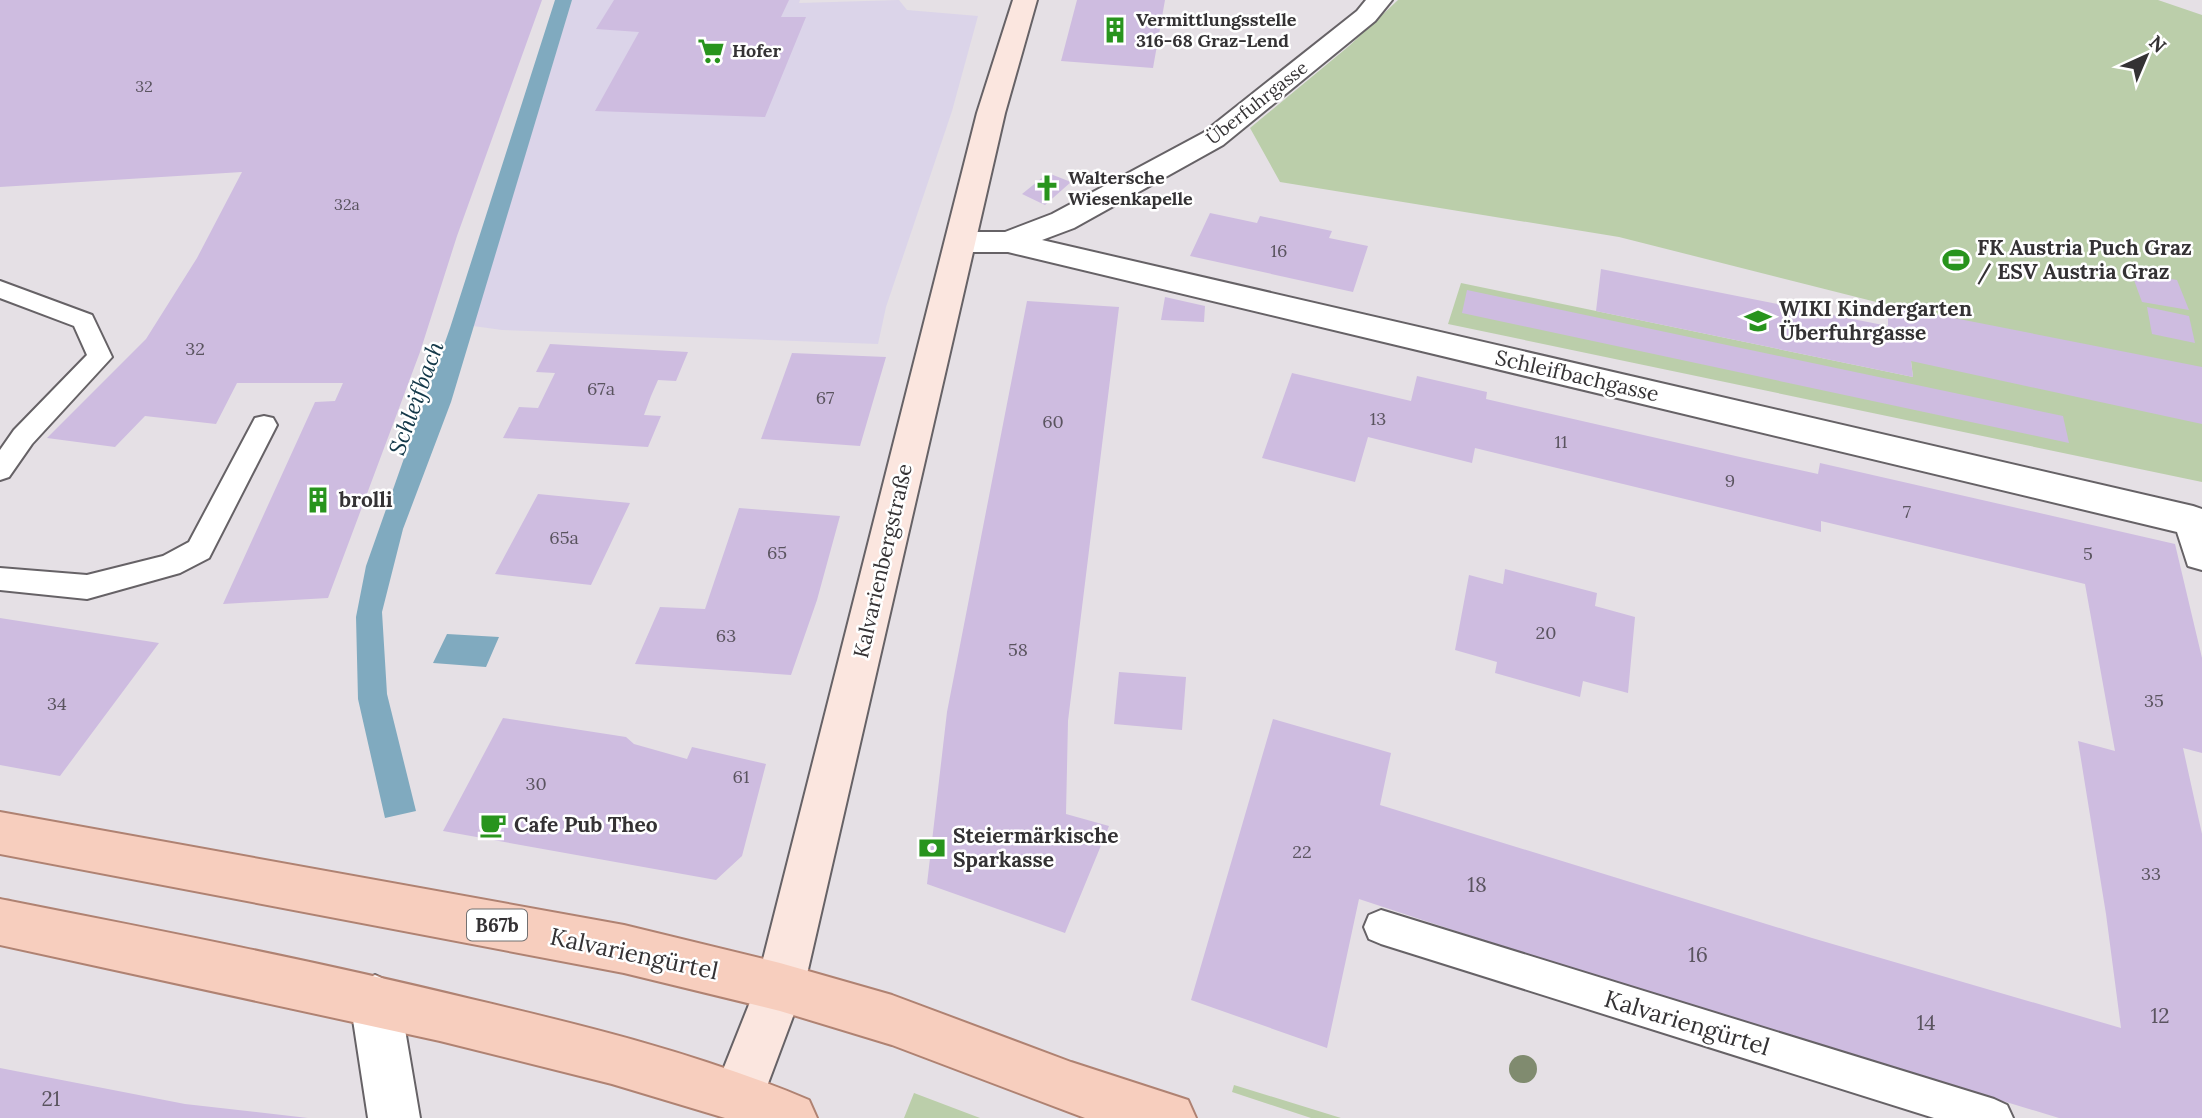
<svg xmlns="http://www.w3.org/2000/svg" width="2202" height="1118" font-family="Lora,serif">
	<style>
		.commercial { fill: #dbd4e9 }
		.green { fill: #bbceaa }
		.water { fill: #80aabf }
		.building { fill: #cebce0 }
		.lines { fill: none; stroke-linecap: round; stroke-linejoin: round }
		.lane-casing { stroke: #666266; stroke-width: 4 }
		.street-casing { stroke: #666266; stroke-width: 4 }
		.secondary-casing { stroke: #666266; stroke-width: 4 }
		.primary-casing { stroke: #af8272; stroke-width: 4 }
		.lane { fill: #fff; fill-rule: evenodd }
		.street { fill: #fff; fill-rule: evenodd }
		.secondary { fill: #fbe6df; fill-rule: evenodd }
		.primary { fill: #f7cebe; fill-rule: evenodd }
		.tree { fill: #808b6f }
		.labels { text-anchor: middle; stroke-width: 5; stroke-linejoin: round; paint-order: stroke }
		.far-number-label { font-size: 16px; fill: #5a545f }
		.far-poi-label { font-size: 18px; font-weight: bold; fill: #343234; stroke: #fff; text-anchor: start }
		.far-street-label { font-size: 18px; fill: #343234; stroke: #fff }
		.number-label { font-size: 18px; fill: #5a545f }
		.shield { fill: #fff; stroke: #717071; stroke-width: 2 }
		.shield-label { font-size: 19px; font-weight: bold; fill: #343234 }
		.poi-label { font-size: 21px; font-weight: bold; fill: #343234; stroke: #fff; text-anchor: start }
		.street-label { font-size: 21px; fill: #343234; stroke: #fff }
		.near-number-label { font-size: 21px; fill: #5a545f }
		.water-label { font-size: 23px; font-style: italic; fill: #123748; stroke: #fff }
		.near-street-label { font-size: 24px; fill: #343234; stroke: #fff }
	</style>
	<rect width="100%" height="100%" fill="#e5e0e5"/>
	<path class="commercial" d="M572,0H800L799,3L899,0L907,10L978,16L952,111L886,307L878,344L502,330L473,326Z"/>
	<path class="green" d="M1398,0H2158L2202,15V482L1448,324L1461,283L1913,377L1911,361L1888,326V305L1619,237L1280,182L1250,128L1349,46Z
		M1234,1085L1341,1118H1311L1232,1092Z
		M914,1093L980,1118H904Z"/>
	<path class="water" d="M555,0H572L451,402L403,529L382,612L387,694L416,811L385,818L358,699L356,617L366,566L450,328Z
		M447,634L499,637L486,667L433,663Z"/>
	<path class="building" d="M0,0H542L457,236L420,352L328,598L223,604L315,402L335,401L343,383H237L216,424L145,416L115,447L47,438L146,339L197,258L242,172L0,187Z
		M614,0H789L781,17H806L765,117L595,111L639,32L596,29Z
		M1077,0H1165L1153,68L1061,61Z
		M1048,173L1071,182L1045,205L1022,194Z
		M1210,213L1257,223L1260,216L1332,231L1329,238L1368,246L1353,292L1190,256Z
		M1601,269L1888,326V305L2202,367V424L1911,361L1913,377L1596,311Z
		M2131,272L2177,280L2189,310L2142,302Z
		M1467,290L2063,416L2069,443L1462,313Z
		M1165,297L1205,306L1204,322L1161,320Z
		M1027,301L1119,307L1068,721L1066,814L1109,826L1065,933L927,884L947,712Z
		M2147,307L2189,316L2195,343L2152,334Z
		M550,344L688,352L676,381L658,380L651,396L644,415L661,416L648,447L503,438L519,407L538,408L555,373L536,372Z
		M792,353L886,357L860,446L761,439Z
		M1292,373L1411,401L1417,376L1487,392L1486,399L1740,457L1818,474L1820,463L2175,544L2202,658V753L2183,748L2202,834V1118H2059L1583,973L1359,899L1327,1048L1191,1000L1273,719L1391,753L1380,805L1812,938L2121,1028L2106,914L2078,741L2115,751L2085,584L1821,521V532L1475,448L1472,463L1368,437L1355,482L1262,458Z
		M538,494L630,503L591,585L495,574Z
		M739,508L840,516L817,600L791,675L635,664L660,607L705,609Z
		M1505,569L1597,593L1595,606L1635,617L1628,693L1583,681L1580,697L1495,673L1497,662L1455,650L1469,575L1503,584Z
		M0,618L159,643L60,776L0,765Z
		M1119,672L1186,677L1182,730L1114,724Z
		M503,718L626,737L634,744L687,759L692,747L766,764L742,856L716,880L443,831Z
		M0,1068L185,1104L308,1118H0Z"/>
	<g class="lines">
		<g class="lane-casing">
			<path id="lane" d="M0,281L92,315L112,357L32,444L9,477L0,480V450L14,430L87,355L74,326L0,298Z
				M264,416L273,418L277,425L209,558L180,573L87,599L0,590V568L87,575L163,556L189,542L255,418Z
				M1381,910L1994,1099L2007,1105L2013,1118H1934L1381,944L1369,939L1364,927L1369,915Z"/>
		</g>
		<g class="street-casing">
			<path id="street" d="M1366,0H1392L1375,21L1223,145L1074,228L1042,240L2193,506L2202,509V570L2188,566L2177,532L1008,252H960L949,249L945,242L949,235L960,232H1005L1052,214L1203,133L1357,11Z
				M375,975L392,983L400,1000L420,1118H368L350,1000L358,983Z"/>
		</g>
		<g class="secondary-casing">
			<path id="secondary" d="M1013,0H1037L1005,113L804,987L757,1113C743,1118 735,1118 721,1113L713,1095L756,987L977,113Z"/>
		</g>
		<g class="primary-casing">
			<path id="primary" d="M0,812L624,925L780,963L892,995L1071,1062L1188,1100L1196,1118H1085L892,1045L780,1011L624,973L0,854Z
				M0,899C157,930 315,961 471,999C586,1026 700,1054 809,1100L817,1118H725L612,1084L440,1041L0,945Z"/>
		</g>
		<use href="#lane" class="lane"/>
		<use href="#street" class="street"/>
		<use href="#secondary" class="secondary"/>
		<use href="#primary" class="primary"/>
	</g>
	<circle class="tree" cx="1523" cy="1069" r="14"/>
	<defs>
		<g id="building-bare" transform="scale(2.1)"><path d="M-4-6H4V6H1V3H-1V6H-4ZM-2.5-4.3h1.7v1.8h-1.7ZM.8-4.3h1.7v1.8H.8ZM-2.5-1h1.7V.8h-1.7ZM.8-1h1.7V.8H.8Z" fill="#28941d" stroke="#fff" stroke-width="2.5" paint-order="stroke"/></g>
		<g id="supermarket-bare" transform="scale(2.1)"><path d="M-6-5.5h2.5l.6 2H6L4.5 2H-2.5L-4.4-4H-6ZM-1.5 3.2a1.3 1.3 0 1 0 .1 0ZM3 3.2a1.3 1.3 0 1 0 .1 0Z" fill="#28941d" stroke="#fff" stroke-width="2.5" paint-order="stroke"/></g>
		<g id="church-bare" transform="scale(2.1)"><path d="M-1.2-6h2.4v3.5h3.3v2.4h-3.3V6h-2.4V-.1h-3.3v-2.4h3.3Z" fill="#28941d" stroke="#fff" stroke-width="2.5" paint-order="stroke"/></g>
		<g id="stadium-bare" transform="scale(2.1)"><path d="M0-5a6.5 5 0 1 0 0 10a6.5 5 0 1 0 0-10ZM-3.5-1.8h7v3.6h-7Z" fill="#28941d" stroke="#fff" stroke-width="2.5" paint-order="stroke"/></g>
		<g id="school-bare" transform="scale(2.1)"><path d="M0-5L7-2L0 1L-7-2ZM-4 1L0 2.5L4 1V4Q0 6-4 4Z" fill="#28941d" stroke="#fff" stroke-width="2.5" paint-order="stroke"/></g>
		<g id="cafe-bare" transform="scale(2.1)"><path d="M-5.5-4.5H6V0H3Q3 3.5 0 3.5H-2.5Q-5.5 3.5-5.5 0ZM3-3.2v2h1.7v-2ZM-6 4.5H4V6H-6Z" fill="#28941d" stroke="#fff" stroke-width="2.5" paint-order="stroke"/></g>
		<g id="bank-bare" transform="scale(2.1)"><path d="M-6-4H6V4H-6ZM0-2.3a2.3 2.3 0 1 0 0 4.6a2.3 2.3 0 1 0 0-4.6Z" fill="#28941d" stroke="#fff" stroke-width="2.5" paint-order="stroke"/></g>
	</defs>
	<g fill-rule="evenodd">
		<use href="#building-bare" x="1115" y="30"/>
		<use href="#supermarket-bare" x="711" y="51"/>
		<use href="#church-bare" x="1047" y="188"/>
		<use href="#stadium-bare" x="1956" y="260"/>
		<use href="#school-bare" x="1758" y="321"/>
		<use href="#building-bare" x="318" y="500"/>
		<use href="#cafe-bare" x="493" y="825"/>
		<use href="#bank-bare" x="932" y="848"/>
	</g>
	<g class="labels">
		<g class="far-number-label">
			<text x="144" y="92">32</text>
			<text x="347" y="210">32a</text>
		</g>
		<g class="far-poi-label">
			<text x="1136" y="26">Vermittlungsstelle<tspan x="1136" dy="21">316-68 Graz-Lend</tspan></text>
			<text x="732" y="57">Hofer</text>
			<text x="1068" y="184">Waltersche<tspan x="1068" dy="21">Wiesenkapelle</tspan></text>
		</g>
		<g class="far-street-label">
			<text transform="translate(1257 103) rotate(-38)" y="6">Überfuhrgasse</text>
		</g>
		<g class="number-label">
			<text x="1279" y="257">16</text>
			<text x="195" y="355">32</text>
			<text x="601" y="395">67a</text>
			<text x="825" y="404">67</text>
			<text x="1378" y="425">13</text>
			<text x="1053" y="428">60</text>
			<text x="1561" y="448">11</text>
			<text x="1730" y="487">9</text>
			<text x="1907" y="518">7</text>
			<text x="564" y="544">65a</text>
			<text x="777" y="559">65</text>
			<text x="2088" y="560">5</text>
			<text x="1546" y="639">20</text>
			<text x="726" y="642">63</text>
			<text x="1018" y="656">58</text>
			<text x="2154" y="707">35</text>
			<text x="57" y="710">34</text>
			<text x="741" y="783">61</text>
			<text x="536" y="790">30</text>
			<text x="1302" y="858">22</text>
			<text x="2151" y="880">33</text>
		</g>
		<rect class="shield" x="467" y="909.5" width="60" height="31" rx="5"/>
		<g class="shield-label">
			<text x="497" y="932">B67b</text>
		</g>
		<g class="poi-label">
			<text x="1977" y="255">FK Austria Puch Graz<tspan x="1977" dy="24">/ ESV Austria Graz</tspan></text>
			<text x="1779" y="316">WIKI Kindergarten<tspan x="1779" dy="24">Überfuhrgasse</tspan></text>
			<text x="339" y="507">brolli</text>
			<text x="514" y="832">Cafe Pub Theo</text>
			<text x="953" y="843">Steiermärkische<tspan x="953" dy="24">Sparkasse</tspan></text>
		</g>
		<g class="street-label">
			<text transform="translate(1577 376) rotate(13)" y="7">Schleifbachgasse</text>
			<text transform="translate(883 561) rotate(-77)" y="7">Kalvarienbergstraße</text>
		</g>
		<g class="near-number-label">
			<text x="1477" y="892">18</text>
			<text x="1698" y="962">16</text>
			<text x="2160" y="1023">12</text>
			<text x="1926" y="1030">14</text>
			<text x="51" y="1106">21</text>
		</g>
		<g class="water-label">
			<text transform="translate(416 398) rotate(-70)" y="8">Schleifbach</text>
		</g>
		<g class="near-street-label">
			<text transform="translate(634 954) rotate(12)" y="8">Kalvariengürtel</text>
			<text transform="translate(1687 1023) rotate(17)" y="8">Kalvariengürtel</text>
		</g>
	</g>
	<g transform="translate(2146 56) rotate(44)" stroke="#ffffff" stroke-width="5" paint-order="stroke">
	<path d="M0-5L12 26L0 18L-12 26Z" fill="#343234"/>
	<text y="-10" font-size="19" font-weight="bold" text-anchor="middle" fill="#343234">N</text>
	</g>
</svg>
